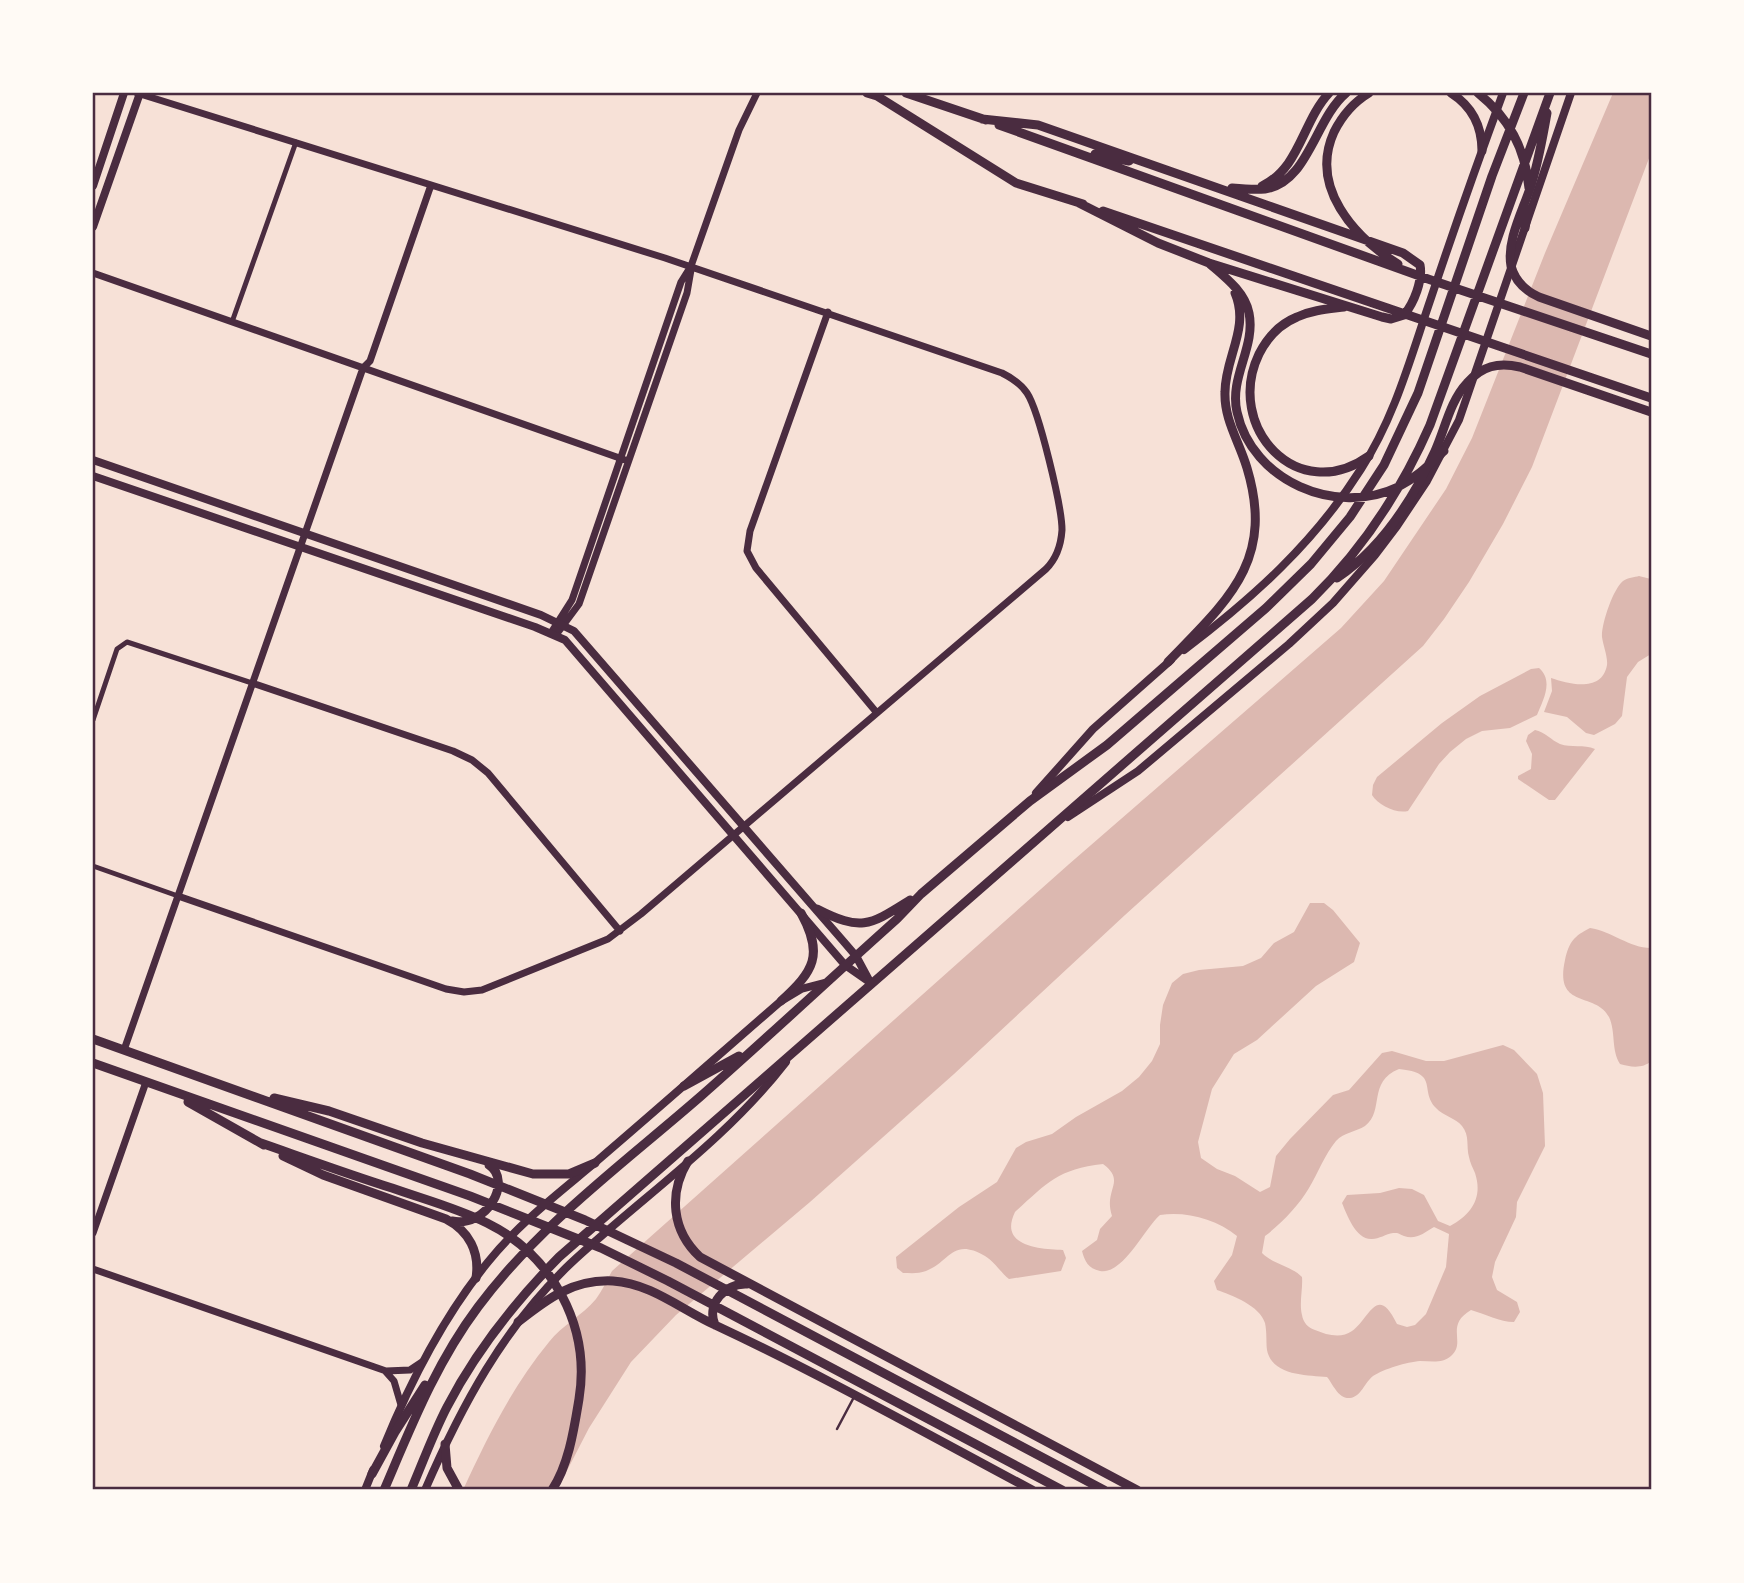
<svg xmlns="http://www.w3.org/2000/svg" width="1744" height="1583" font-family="Poppins,sans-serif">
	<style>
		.water { fill: #dcb8b0; fill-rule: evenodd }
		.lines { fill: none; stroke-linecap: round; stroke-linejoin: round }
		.service { stroke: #4a2c40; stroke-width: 2.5 }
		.minor { stroke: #4a2c40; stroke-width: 5 }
		.tertiary { stroke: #4a2c40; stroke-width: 7 }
		.secondary { stroke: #4a2c40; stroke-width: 8 }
		.primary { stroke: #4a2c40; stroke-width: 9 }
		.neatline { fill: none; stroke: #4a2c40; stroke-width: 2.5 }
	</style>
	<rect width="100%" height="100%" fill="#f7e1d7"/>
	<path class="water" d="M1613,93H1651V153L1532,467L1503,524L1469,582L1444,619L1423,646L1125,915L954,1074L810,1202L676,1315L631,1362L589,1428L557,1490H463C487,1438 512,1387 549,1342C562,1325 582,1316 596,1299C602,1291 607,1280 612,1271L1068,865L1341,628L1384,581L1446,489L1472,438L1545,253Z
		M1639,576L1651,579V654L1638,662L1627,677L1622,716L1615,724L1594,735L1586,733L1567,717L1544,712L1552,691L1551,678C1569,684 1602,693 1607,665C1608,657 1603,645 1602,637C1601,625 1613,589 1623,581C1627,578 1635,577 1639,576Z
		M1539,668C1554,681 1543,700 1537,715L1510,728L1482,731L1466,739L1450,752L1439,764L1408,811C1396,814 1378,805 1372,795L1373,785L1377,777L1442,723L1480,696L1531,669Z
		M1535,730C1545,732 1551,740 1560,744C1571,748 1584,744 1595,749L1555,800H1549L1518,779V776L1531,769L1532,754L1526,741L1528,735Z
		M1310,903H1324L1333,910L1360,943L1354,962L1316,986L1257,1040L1234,1054L1212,1089L1198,1142L1201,1158L1217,1169L1235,1176L1260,1192L1270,1187L1276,1156L1290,1139L1333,1095L1349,1090L1382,1053L1392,1051L1426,1061H1444L1503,1045L1514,1050L1537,1074L1543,1093L1545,1146L1517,1202L1516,1217L1495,1262L1492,1277L1497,1290L1517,1302L1520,1312L1514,1322C1500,1322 1485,1314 1471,1310C1444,1326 1467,1342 1451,1356C1442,1364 1431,1361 1420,1361C1407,1362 1384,1369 1373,1376C1365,1382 1361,1397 1350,1398C1338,1399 1333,1384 1327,1377C1307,1375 1272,1376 1267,1350C1266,1342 1267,1332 1265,1323C1260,1306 1232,1295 1217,1290L1214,1281L1232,1255L1237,1236C1216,1219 1186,1211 1160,1215C1144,1229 1123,1275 1100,1271C1088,1268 1085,1262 1082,1251L1097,1240L1100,1229L1112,1216C1103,1189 1127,1182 1103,1164C1058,1169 1047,1183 1015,1212C998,1247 1041,1249 1063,1250L1066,1258L1061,1271L1009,1279C1000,1272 995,1262 985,1256C952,1237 950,1262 926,1271C918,1274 911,1273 903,1273L897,1268L896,1257L959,1207L997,1182L1016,1148L1026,1142L1052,1134L1076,1117L1122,1091L1139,1077L1152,1061L1160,1044V1025L1163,1005L1172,983L1183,974L1199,970L1243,966L1261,958L1274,943L1294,932ZM1399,1069C1440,1073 1419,1090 1436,1108C1443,1116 1456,1118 1462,1126C1470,1136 1466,1146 1469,1157C1470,1163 1473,1168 1475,1173C1483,1197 1472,1214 1450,1226L1438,1221L1424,1195L1412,1189L1399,1188L1380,1193L1347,1195L1342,1203C1347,1215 1356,1240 1372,1239C1379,1239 1386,1234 1393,1233C1401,1233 1396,1233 1404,1236C1416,1240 1424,1233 1434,1227L1449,1234L1446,1267L1426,1314L1415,1325L1407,1327L1397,1324C1377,1283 1370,1318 1352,1331C1341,1339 1327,1335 1315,1330C1308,1328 1303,1322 1302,1315C1299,1303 1303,1289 1302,1277C1290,1265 1274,1265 1262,1253L1265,1236C1281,1224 1299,1205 1309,1188C1318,1173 1325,1154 1336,1141C1344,1132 1356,1132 1365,1126C1385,1111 1367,1082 1399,1069Z
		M1590,928C1612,931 1629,948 1651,948V1061C1643,1069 1630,1067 1620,1064C1611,1050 1616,1032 1609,1017C1595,991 1554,1010 1565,960C1569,942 1574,936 1590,928Z"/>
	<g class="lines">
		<path class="service" d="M837,1429L854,1397"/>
		<path class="minor" d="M232,322L296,142
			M93,720L117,649L127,642L252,683
			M93,866L178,896"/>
		<path class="tertiary" d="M137,93L665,258L1002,373C1012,378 1021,384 1027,393C1039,411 1062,507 1062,530C1061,545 1057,558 1046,569L641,914L608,939L482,990L464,992L446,989L178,896
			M93,273L628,461
			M828,312L750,531L747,551L756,568L877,713
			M551,633L572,600L681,282L691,266L739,130L757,93
			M556,635L579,604L687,293L691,270
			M252,683L453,751L472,760L488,773L620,931
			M124,1050L363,368L370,361L431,185
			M93,1233L146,1082
			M93,1269L386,1371L410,1370L422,1362
			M386,1372L394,1381L401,1405"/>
		<path class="secondary" d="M93,186L124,93
			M93,227L140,93
			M93,460L541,615L574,631L844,942L856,956L870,982
			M93,476L535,627L565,640L845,965L868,981
			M1184,650C1253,598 1314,543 1361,469C1395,417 1411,356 1431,298C1454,229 1478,161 1503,93
			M1036,793L1093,729L1171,660
			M1068,817L1138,771L1289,644L1333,603L1375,555L1397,526L1427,481L1459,420L1571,93
			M384,1446C411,1380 443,1317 488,1262C519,1223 559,1193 597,1161C659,1108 720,1054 781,1001L801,989L824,983
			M365,1490L373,1470
			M425,1490C461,1407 503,1328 570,1264C642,1197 725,1141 786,1062"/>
		<path class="primary" d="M867,93L877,96L1016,183L1083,204
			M906,93L986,120
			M1369,93C1354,102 1342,116 1334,132C1309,187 1354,237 1398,264
			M1451,93C1473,107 1482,126 1482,151
			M1478,93C1509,118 1525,148 1529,188
			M1547,113C1543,136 1539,159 1532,182C1525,207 1506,239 1511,266C1515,281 1526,291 1539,297L1651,336
			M982,119L1038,125L1403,253L1420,265C1423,280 1414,303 1404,315L1391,319L1382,317L1209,263L1158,243L1079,203
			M999,125L1428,279L1651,354
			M1095,154L1129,161
			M1262,186C1300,168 1302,122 1329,93
			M1232,188C1243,189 1254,190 1265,189C1308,183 1315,119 1346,93
			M1103,211L1651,398
			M1525,228L1528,209
			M1210,264C1225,277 1245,292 1249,313C1256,347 1229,377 1237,412C1252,481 1336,517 1398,487C1416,478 1429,465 1444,451
			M1344,307C1328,309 1312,310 1297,317C1280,324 1267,338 1259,354C1224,427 1298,507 1369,456
			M1337,578C1382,548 1413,499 1435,451C1445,429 1450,401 1467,383C1482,366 1498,362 1520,367L1651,412
			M1168,662C1228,600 1275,561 1247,468C1239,441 1224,420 1225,392C1225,357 1250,328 1235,293
			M817,909C862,932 870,925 910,900
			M781,1001C814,971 824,955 801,913
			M93,1039L470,1174L585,1220L676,1263L1104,1490
			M93,1063L470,1196L601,1248L668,1281L1062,1490
			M684,1086L739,1056
			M274,1098L329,1111L422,1143L533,1174H569L595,1163
			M188,1102L264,1145
			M261,1143C304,1158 348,1174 392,1188C423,1199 457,1208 487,1223C552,1255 591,1326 579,1399C574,1429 569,1464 552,1490
			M283,1156L323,1175L446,1219C469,1231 480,1252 476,1278
			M688,1161C668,1194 672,1231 700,1257L1137,1490
			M452,1221C487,1228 513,1181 489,1165
			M518,1322C547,1299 573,1279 613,1281C650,1283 682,1310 715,1325C822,1375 927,1434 1032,1490
			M715,1325C706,1304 725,1283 747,1284
			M445,1444L447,1468L459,1490
			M372,1474L395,1432L425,1385
			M384,1490C411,1427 436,1363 478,1307C540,1224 623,1164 701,1096C767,1038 831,978 897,919L921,894L1030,801L1107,745L1266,608L1311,564L1350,517L1384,465L1418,393L1492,176L1524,93
			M411,1490C423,1462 433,1434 447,1407C476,1351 515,1302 559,1257L1312,599C1364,548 1401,491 1430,425L1550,93"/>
	</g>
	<rect width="1744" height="1583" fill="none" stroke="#fffaf5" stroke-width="189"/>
	<rect x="94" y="94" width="1556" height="1394" class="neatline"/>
</svg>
